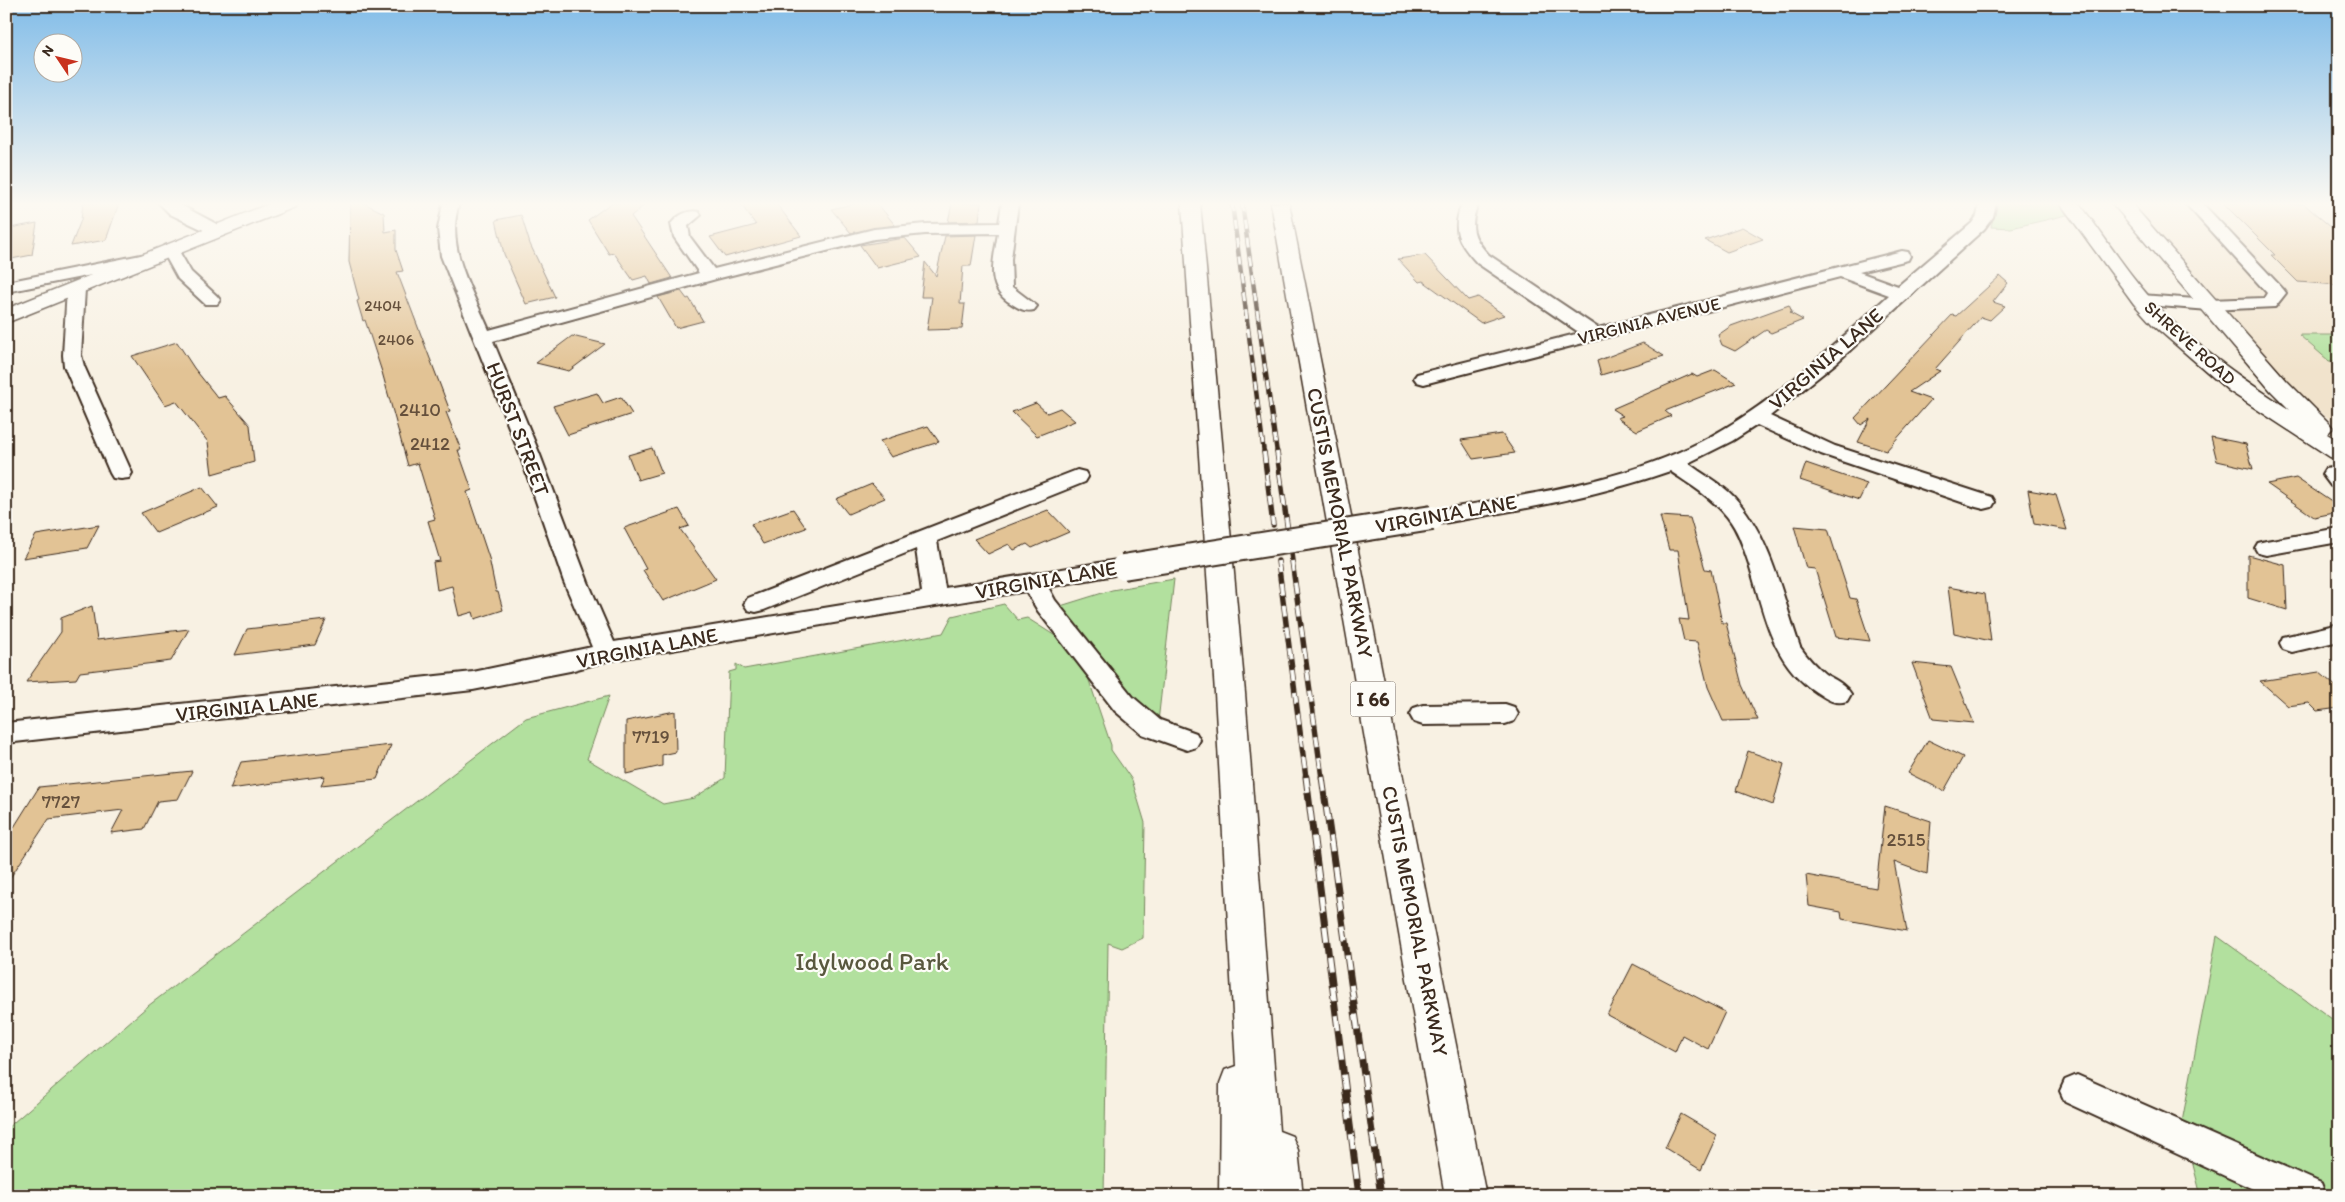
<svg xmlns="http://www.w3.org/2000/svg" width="2345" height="1202" font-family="Itim,sans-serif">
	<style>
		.built { fill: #f1e3cc }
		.green { fill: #b2e09e; stroke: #76855e }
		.building { fill: #e2c395; stroke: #3b2a1e }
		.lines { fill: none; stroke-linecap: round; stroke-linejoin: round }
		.minor-casing { stroke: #3b2a1e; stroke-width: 4 }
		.major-casing { stroke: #3b2a1e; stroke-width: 3 }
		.highway-casing { stroke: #3b2a1e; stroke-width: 3 }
		.minor { fill: #fdfcf7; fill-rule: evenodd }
		.major { fill: #fdfcf7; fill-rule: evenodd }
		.highway { fill: #fdfcf7; fill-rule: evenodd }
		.rail-far2-casing { stroke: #3b2a1e; stroke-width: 4.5 }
		.rail-far1-casing { stroke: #3b2a1e; stroke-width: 5.5 }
		.rail-casing { stroke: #3b2a1e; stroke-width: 7 }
		.rail-far2 { stroke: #fdfcf7; stroke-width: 3; stroke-dasharray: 9; stroke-linecap: butt }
		.rail-far1 { stroke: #fdfcf7; stroke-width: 4; stroke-dasharray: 11; stroke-linecap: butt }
		.rail { stroke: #fdfcf7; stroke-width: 5; stroke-dasharray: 15; stroke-linecap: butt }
		.minor-bridge-casing { stroke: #3b2a1e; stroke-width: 28; stroke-linecap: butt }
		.minor-bridge { stroke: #fdfcf7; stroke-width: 24 }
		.labels { text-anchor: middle; stroke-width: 4.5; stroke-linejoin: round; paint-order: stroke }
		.far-number-label { font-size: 16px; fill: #65503c }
		.far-street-label { font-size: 18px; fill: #3b2a1e; stroke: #fdfcf7 }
		.number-label { font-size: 19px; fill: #65503c }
		.shield { fill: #fdfcf7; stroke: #75695f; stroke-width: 1 }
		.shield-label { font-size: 20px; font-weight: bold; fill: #3b2a1e }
		.street-label { font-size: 21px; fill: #3b2a1e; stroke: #fdfcf7 }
		.near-park-label { font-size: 25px; fill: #59583e; stroke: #fdfcf7 }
	</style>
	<rect width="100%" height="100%" fill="#f8f1e3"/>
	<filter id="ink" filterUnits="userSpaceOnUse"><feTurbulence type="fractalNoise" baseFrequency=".02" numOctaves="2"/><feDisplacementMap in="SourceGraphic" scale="10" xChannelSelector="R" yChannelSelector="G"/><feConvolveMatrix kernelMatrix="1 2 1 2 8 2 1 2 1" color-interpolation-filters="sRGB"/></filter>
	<g filter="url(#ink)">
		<path class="built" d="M2127,203H2339V427L2289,385Z"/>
		<path class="green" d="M1997,203H2058L2067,215L2011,228L1991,227Z
			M2299,335H2339V361H2329Z
			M1174,579L1158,722L1054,608L1112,590Z
			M1004,604L1018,620L1027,618L1079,651L1111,745V750L1132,780L1145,823L1143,938L1122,948L1108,943L1104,1196H6V1129L148,1006L526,718L609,696L587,759L663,804L694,798L725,778L729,672L736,670V664L744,669L943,633L952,616Z
			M2217,936L2339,1024V1196H2201L2182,1122Z"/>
		<path class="building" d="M83,203H119L106,240L71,246L81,220Z
			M350,203H364L384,213L385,232L396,230V250L403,271L397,272L450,411L446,412L461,450H458L472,490L467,492L489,558L496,592H498L503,610L475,619L473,612L459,616L452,586L437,590L433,562L440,561L428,521L435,519L418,463L408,466L382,372L365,320L363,321L357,301L359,300L349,262Z
			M611,203H647L631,216L672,278L651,284L647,276L633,280L614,253L609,254L588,220Z
			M740,203H776L801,236L725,257L710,237L756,225Z
			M857,203H877L895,225L851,233L831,209Z
			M952,203H981L979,221L948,222Z
			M2223,203L2304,204L2339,234V285L2298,282L2271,255H2275Z
			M521,215L530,244L555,297L526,304L504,254L496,220Z
			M37,223L32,255L6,260L10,228Z
			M1742,227L1763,239L1727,252L1705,240Z
			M976,235L971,266H963L960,304H965L962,329L927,330L932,297H921L925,262L936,276L945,236Z
			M905,238L921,257L877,268L860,245Z
			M1425,255L1468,300L1478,297L1504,315L1481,323L1423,281L1419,282L1398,259Z
			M2000,276L2008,283L1993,302L2005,306L1990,320L1981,317L1935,369L1940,371L1909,392L1931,400L1886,451L1858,442L1870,419L1861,425L1855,418L1952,315L1956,316Z
			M681,291L687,299L689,298L703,321L676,328L658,297Z
			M1789,305L1792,312L1790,313L1803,320L1771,333L1766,330L1735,351L1722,345L1718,335L1731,326Z
			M572,336L605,344L569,371L536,363Z
			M177,342L194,368L218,398L225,396L250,425L254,462L212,474L208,442L176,401L165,405L132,356Z
			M1643,343L1664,356L1601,375L1597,361Z
			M1715,370L1736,383L1665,411L1671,416L1637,431L1617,418L1623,416L1612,409L1692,374L1697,377Z
			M597,393L603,403L621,397L632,414L568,435L553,406Z
			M1036,403L1047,413L1060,408L1075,421L1037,436L1012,412Z
			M928,426L939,442L891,457L880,441Z
			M1502,434L1515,453L1473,459L1461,440Z
			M2211,437L2246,444L2253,469L2217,461Z
			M652,448L662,473L638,480L628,455Z
			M1806,463L1867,484L1859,500L1800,480Z
			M2296,478L2339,507V512L2314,517L2267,484Z
			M872,484L885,498L848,514L836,499Z
			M202,487L218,507L156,533L141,513Z
			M2028,490L2056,495L2067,530L2034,524Z
			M679,509L689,526L680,529L716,579L663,601L643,570L646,569L624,528Z
			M793,509L806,528L763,544L751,524Z
			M1048,510L1069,532L1032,548L1027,544L1014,550L1009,544L988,554L974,539Z
			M1660,516L1690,518L1705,569L1711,570L1722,623H1726L1742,685L1758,720L1723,721L1708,687L1697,642L1684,641L1679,619L1689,620L1678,550H1669Z
			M99,525L87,548L23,558L36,535Z
			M1794,526L1828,529L1850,598L1856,599L1870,641L1836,637L1815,569L1806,568Z
			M2248,555L2285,565L2287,610L2248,598Z
			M1948,587L1985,594L1991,641L1954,633Z
			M92,606L97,640L189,629L171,661L80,672L76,679L26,682L61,632V618Z
			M326,620L315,645L235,655L247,629Z
			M1912,663L1951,667L1974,723L1933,719Z
			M2319,672L2339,689V708L2317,711L2309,703L2288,706L2260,681Z
			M675,711L676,752L662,755V766L626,774V721Z
			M1928,740L1963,757L1944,791L1908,773Z
			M391,745L377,779L321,785L325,776L230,789L241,762Z
			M1748,751L1784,764L1773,805L1736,791Z
			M192,771L178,799L158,801L144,829L111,833L123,810L49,819L6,884V840L39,787Z
			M1885,806L1931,821L1927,874L1894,862L1907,931L1842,919L1841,912L1809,906L1806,875L1876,888Z
			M1633,964L1725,1012L1708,1049L1682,1035L1675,1052L1607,1015Z
			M1681,1114L1717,1135L1701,1170L1665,1148Z"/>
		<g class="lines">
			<g class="minor-casing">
				<path id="minor" d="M159,203H177L224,228L226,231L224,234H212L170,214Z
					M443,203H459C445,248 472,290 489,330L699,273L674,237L671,224C677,216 688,209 699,212L701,215L688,226L690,237L714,269L874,229L925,224L999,223L1002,203H1018L1011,259L1012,287L1037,306L1034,310C1025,312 1020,309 1012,304C984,288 994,260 998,233L925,234L874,239L716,279L493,341L540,455L588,582L614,642L922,592L916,549L764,610L756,612L748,610L744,604L748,598L1077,470L1085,472L1088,477L1085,482L937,541L945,588L1123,559L1131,562L1135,567L1131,572L1048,587L1055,600L1133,697L1160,720L1196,733L1200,740L1196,747L1187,750L1142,734L1115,711L1038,611L1026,591L606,661L570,671L473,690L6,743V723L473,672L592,647L564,582L520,455L441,256L438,229Z
					M1462,203H1478C1469,227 1472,237 1489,255L1598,328L1902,251L1908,252L1910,256L1908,260L1859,272L1898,286L1972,223L1977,216L1980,203H1996L1993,217L1984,229L1836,363L1770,416L1835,446L1992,497L1995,502L1992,507L1984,509L1976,507L1821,454L1757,425L1732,441L1688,463C1702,474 1722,484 1734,497C1771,537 1782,596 1800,647C1807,657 1815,666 1825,674C1835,680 1845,684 1851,694L1847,701C1834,705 1827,699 1816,692C1771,663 1764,612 1749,564C1744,550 1740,535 1731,522C1716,500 1692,486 1670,471C1593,498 1513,511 1432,525L1424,523L1421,518L1424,513L1432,511C1518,496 1608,485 1688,448C1765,412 1827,351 1889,295L1840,277L1424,384L1417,382L1414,378L1417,374L1580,333L1477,263C1458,242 1451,231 1462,203Z
					M2185,203H2202L2283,289L2286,293L2275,307L2209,310L2135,304L2132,300L2135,296L2141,295L2209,300L2264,298L2267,293Z
					M170,245L176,246L191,272L217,296L220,300L217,304H205L178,279L162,250L164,246Z
					M146,254L152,255L155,259L152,263L6,292V282Z
					M76,284L82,285L85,289L81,355L84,366L132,473L129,478L121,479L113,478L110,473L64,366L63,355L67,289L70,285Z
					M2339,467V488L2331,486L2322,474L2325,469Z
					M2339,528V542L2266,555L2258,553L2255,548L2258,543L2266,541Z
					M2339,624V641L2292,652L2283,649L2280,643L2283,637Z
					M1505,704L1514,707L1518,714L1514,721L1505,724L1423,725L1414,722L1410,715L1414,708L1423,705Z
					M2077,1075L2321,1183L2326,1196H2268L2065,1102L2060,1091L2065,1080Z"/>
			</g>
			<g class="major-casing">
				<path id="major" d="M271,203H297L295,207L6,323V309Z
					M2060,203H2079C2107,240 2133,282 2166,315C2202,351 2247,382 2290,410L2271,391L2112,203H2131L2287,381L2329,423L2333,428L2327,434L2339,441V459L2330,457L2229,391L2152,324L2134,304Z"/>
			</g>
			<g class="highway-casing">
				<path id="highway" d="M1182,203H1200L1245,693L1279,1131L1292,1136L1298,1150L1303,1196H1219L1220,1083L1225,1070L1236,1066L1215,693Z
					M1271,203H1289L1486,1196H1445Z"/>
			</g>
			<use href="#minor" class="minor"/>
			<use href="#major" class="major"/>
			<use href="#highway" class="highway"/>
			<g class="rail-far2-casing">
				<path id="rail-far2" d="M1232,203L1264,453
					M1242,203L1277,453"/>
			</g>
			<g class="rail-far1-casing">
				<path id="rail-far1" d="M1264,452L1273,525
					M1277,452L1322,778
					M1278,561L1306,778"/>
			</g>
			<g class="rail-casing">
				<path id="rail" d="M1306,777L1359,1196
					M1322,777L1381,1196"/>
			</g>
			<use href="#rail-far2" class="rail-far2"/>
			<use href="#rail-far1" class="rail-far1"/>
			<use href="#rail" class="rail"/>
			<g class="minor-bridge-casing">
				<path id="minor-bridge" d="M1123,567L1432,518"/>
			</g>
			<use href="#minor-bridge" class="minor-bridge"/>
		</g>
	</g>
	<linearGradient id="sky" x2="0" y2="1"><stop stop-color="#81bce8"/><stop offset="0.55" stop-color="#fcf9f2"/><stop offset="1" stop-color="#fcf9f2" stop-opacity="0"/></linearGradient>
	<rect width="2345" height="371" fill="url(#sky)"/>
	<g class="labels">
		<g class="far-number-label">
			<text x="383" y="311">2404</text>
			<text x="396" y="345">2406</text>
		</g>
		<g class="far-street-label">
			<text transform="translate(1649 321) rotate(-14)" y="6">VIRGINIA AVENUE</text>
			<text transform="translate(2190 343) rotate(42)" y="6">SHREVE ROAD</text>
		</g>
		<g class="number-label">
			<text x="420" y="416">2410</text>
			<text x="430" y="450">2412</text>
			<text x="651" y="743">7719</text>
			<text x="61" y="808">7727</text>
			<text x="1906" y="846">2515</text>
		</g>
		<rect class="shield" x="1350.5" y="681.5" width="45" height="35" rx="4"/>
		<g class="shield-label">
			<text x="1373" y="706">I 66</text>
		</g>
		<g class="street-label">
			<text transform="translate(1826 359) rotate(-41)" y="7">VIRGINIA LANE</text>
			<text transform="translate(518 429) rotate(69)" y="7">HURST STREET</text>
			<text transform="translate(1446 514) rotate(-10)" y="7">VIRGINIA LANE</text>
			<text transform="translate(1340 523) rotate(79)" y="7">CUSTIS MEMORIAL PARKWAY</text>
			<text transform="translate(1046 580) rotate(-10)" y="7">VIRGINIA LANE</text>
			<text transform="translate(647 648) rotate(-11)" y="7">VIRGINIA LANE</text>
			<text transform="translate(247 707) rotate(-6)" y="7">VIRGINIA LANE</text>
			<text transform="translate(1415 921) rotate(79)" y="7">CUSTIS MEMORIAL PARKWAY</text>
		</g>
		<g class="near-park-label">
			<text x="872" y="970">Idylwood Park</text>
		</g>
	</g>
	<rect width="2345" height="1202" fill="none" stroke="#fdfcf7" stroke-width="25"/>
	<rect x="12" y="12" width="2320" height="1177" fill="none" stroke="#3b2a1e" stroke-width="2" filter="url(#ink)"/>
	<g transform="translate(58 58) rotate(305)"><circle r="24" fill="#fdfcf7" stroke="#afa8a0"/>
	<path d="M0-4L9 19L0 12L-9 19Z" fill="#c8321e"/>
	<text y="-8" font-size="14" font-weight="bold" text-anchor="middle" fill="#3b2a1e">N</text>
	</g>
</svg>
